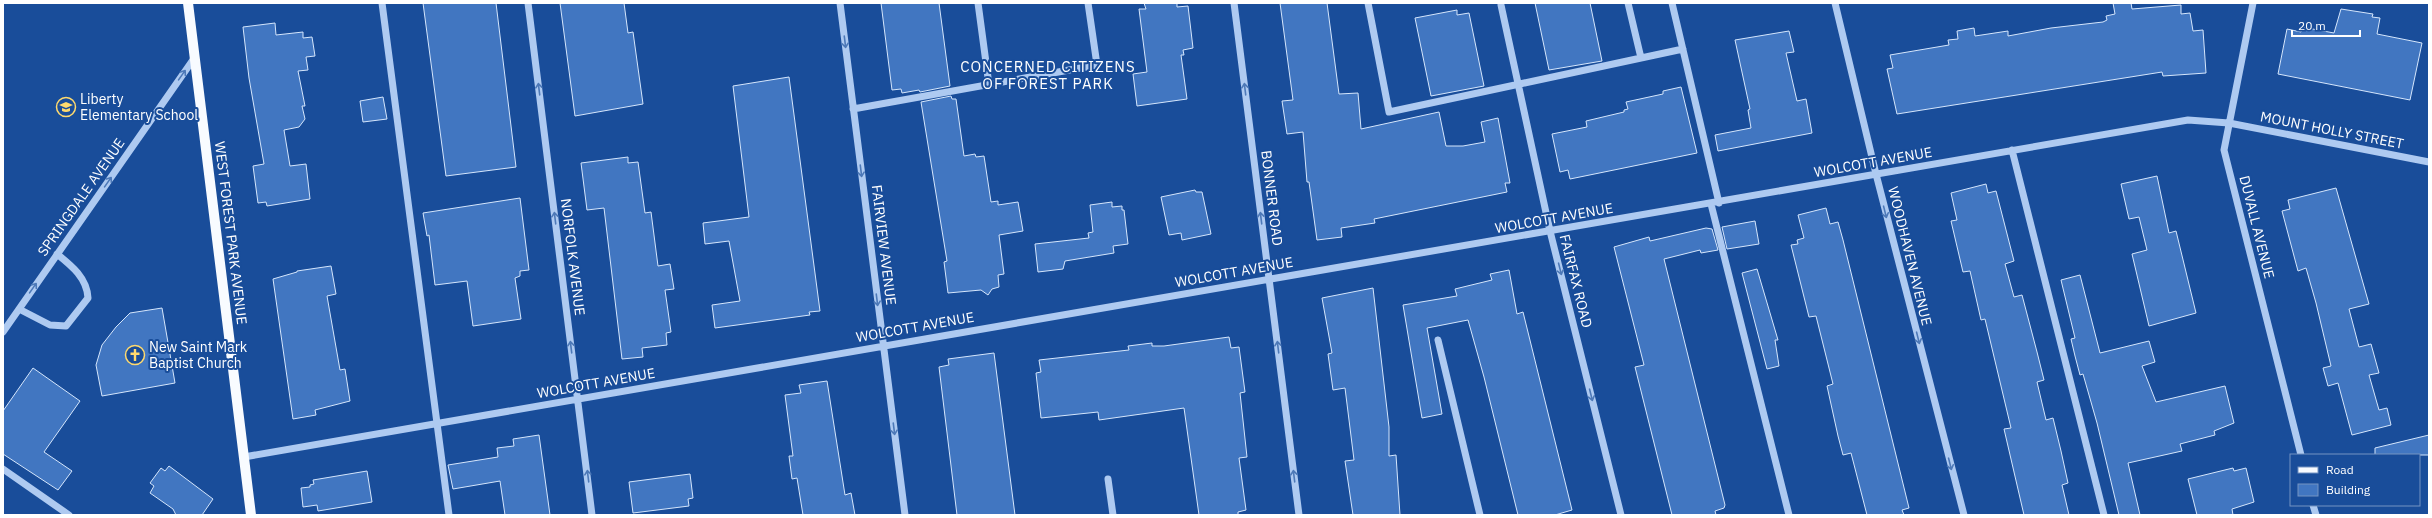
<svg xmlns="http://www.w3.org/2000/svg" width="2432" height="518" font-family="'IBM Plex Sans',sans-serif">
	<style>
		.building { fill: #4176c1; stroke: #d5e6fc }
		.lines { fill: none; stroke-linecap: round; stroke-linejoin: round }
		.minor { stroke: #aecaf1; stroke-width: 7 }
		.major { stroke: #f8fbff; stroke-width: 10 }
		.oneway { stroke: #4d79b8 }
		.labels { text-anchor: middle; stroke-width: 4; stroke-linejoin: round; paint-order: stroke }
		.poi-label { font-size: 14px; fill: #fff; stroke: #194d9a; text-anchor: start }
		.street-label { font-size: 14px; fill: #fff; stroke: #194d9a }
		.neighbourhood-label { font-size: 15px; letter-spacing: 1px; fill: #fff; stroke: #194d9a }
	</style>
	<rect width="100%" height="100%" fill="#194d9a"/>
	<path class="building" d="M423,3H496L516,167L446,176Z
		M560,3H624L628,33L633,32L643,104L575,116Z
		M881,3H939L950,86L920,92L919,90L902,93L901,89L892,90Z
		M1144,3H1177V7L1188,6L1193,48L1183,50L1184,55H1181L1187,99L1137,106L1133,74L1147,72L1139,9H1146Z
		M1280,3H1327L1339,94L1358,93L1361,129L1439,112L1446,146H1463L1485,142L1481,122L1498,118L1510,183H1505L1507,192L1374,219L1375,223L1341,228L1342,237L1317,240L1309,182H1307L1303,132L1287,134L1282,101L1293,100Z
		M1535,3H1590L1602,61L1549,70Z
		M2113,3H2131L2132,9L2181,5V14L2190,13L2193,31L2203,30L2206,73L2163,76L2162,72L1897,114L1887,69L1893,68L1890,55L1949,45L1948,40L1958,39L1957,31L1974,28L1975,36L2008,31V36L2051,28L2103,22L2107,20L2106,16L2115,14Z
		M2341,9L2373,14L2372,17L2380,18L2377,34L2422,43L2410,100L2278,74L2287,29L2301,32L2302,27L2334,33Z
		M1457,10V15L1469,13L1484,86L1431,96L1415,18Z
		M275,23L276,35L303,32V38L312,37L315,56L306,57L308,70L298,71L305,106H302L305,119L299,127L284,130L290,166L306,164L310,199L267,206L266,202L258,203L253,166L264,164L249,78L243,27Z
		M1789,31L1794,52L1786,53L1797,101L1806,99L1812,133L1718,151L1715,135L1751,128L1748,110L1750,109L1735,40Z
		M789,77L820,311L809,312L810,315L715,328L712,305L740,301L729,241L705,244L703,223L749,217L733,86Z
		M1681,87L1697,153L1570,179L1568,170L1560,172L1552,134L1587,127L1586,121L1624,112V110L1628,109L1626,102L1663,94V91Z
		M951,96L952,99H956L964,156L975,154L976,157L984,156L991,202L998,201V205L1018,202L1023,231L999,235L1004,274L998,275L999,287L992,289L988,295L981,290L948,293L944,262L947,261L921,102Z
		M383,97L387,119L363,122L360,101Z
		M628,157V163L638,162L645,213L651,212L658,266L670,264L674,289L665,290L671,332L666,333L667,345L642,348L643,357L622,359L604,208L587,210L581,163Z
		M2157,176L2169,233L2176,231L2196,313L2149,326L2132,254L2147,250L2139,217L2129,219L2121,184Z
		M1986,184L1988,193L1996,191L2014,261L2005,264L2014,297L2022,295L2037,352L2044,380L2037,382L2046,420L2053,418L2061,451L2068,483L2062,485L2069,515H2024L2004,429L2011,428L1985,319L1981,320L1970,271L1963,272L1951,221L1957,220L1951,193Z
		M2336,188L2369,304L2349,309L2359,347L2371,344L2379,373L2369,375L2379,410L2387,408L2391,425L2352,435L2338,383L2328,386L2323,368L2331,366L2316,303L2306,268L2298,271L2282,211L2290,209L2288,200Z
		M1195,190L1196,192H1202L1211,234L1182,240L1181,233L1169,235L1161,197Z
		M520,198L529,270L520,271V276L515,278L521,319L473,326L467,281L435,285L429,235L427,236L423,213Z
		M1112,202V207L1122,206V210H1124L1128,244L1113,246L1114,253L1065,261L1063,269L1038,272L1035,244L1089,238L1088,233L1093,232L1090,205Z
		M1826,208L1830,224L1838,222L1843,240L1909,508L1902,510L1904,515H1867L1851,453L1843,455L1838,436L1827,386L1833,384L1816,316L1809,317L1791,245L1798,244L1797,240L1804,238L1798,215Z
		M1755,221L1759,244L1727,249L1722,227Z
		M1706,228L1712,229L1718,250L1701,253L1700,250L1664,259L1725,505L1724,508L1715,511L1716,515H1672L1635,367L1644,365L1614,247L1649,237L1650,241Z
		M331,266L336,294L327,296L340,370L345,369L350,401L315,410L316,415L293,419L273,279L297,272V271Z
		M1757,269L1778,340H1775L1779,366L1767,369L1742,273Z
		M1509,270L1517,314L1523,312L1572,510L1555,515H1518L1484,377L1468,320L1427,328L1442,414L1422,418L1403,305L1457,296L1455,289L1492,280L1490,274Z
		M2080,275L2100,353L2149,341L2155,362L2142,366L2156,402L2225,386L2234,423L2214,431L2215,435L2180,444L2182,451L2128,463L2140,515H2119L2097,423L2083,374L2080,375L2075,356L2071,339L2075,338L2061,280Z
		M1373,288L1389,427V456L1396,455L1400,515H1353L1345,461L1354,460L1345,388L1333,390L1328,354L1332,353L1322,298Z
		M162,308L175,383L102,396L96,365L102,345L116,327L130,313Z
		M1229,337L1231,348L1239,347L1245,392L1240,393L1247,457L1239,458L1246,510L1238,512V515H1199L1184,408L1099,420L1098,412L1041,418L1036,373L1041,372L1039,360L1129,350L1128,346L1152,343V346H1164Z
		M994,353L1015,515H957L939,367L949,365L948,359Z
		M33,368L80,401L44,452L72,471L58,490L3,454V411Z
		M827,381L845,495L851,493L855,515H803L797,478L792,479L789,456H793L785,395L801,393L799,385Z
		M539,435L550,515H505L500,481L453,489L448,465L498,457L497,448L514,446L513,439Z
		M2429,435V455H2375V448Z
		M169,466L213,499L202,515H176L173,509L150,493L154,486L150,483L161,468L165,471Z
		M2233,468L2234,471L2246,468L2254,502L2232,509L2233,515H2197L2188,479Z
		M367,471L372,502L318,511L317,505L303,507L301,488L310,487V485L314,484L313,480Z
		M690,474L693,498L688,499L689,506L633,513L629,482Z"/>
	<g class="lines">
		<path class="minor" d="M382,3L449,515
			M528,3L592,515
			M840,3L905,515
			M978,3L989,85
			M1234,3L1299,515
			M1368,3L1389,112L1683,49
			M1628,3L1641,58
			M1672,3L1719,203
			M1835,3L1876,174L1964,515
			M2253,3L2224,150L2301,455
			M1501,5L1550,231L1621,515
			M853,109L1097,65L1088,3
			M2012,150L2104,515
			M1711,204L1789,515
			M19,309L50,325L66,326L88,298C87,278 72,266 57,254
			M3,332L195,57
			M1438,340L1480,515
			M244,457L2188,120L2229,123L2429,162
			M3,469L69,515
			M1108,479L1113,515
			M2313,505L2316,515"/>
		<path class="major" d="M188,3L251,515"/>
	</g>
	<defs><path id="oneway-shaft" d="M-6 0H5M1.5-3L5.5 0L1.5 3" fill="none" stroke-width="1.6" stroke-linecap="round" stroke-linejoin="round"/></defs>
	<g class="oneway">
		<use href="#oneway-shaft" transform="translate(845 42) rotate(83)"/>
		<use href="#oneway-shaft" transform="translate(182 75) rotate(-55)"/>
		<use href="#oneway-shaft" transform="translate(539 89) rotate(-97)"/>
		<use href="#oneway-shaft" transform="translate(1245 89) rotate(-97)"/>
		<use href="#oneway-shaft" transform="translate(861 171) rotate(83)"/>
		<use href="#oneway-shaft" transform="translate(108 182) rotate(-55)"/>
		<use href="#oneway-shaft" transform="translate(1885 212) rotate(76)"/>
		<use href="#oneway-shaft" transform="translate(555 218) rotate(-97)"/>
		<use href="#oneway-shaft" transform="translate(1261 218) rotate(-97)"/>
		<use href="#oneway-shaft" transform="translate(1560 269) rotate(76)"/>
		<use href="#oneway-shaft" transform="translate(33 288) rotate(-55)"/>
		<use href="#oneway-shaft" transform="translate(877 300) rotate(83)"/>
		<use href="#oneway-shaft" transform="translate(1918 338) rotate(76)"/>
		<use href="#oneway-shaft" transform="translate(571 347) rotate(-97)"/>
		<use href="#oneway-shaft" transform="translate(1278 347) rotate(-97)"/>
		<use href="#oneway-shaft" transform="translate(1591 395) rotate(76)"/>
		<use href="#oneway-shaft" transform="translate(894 429) rotate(83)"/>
		<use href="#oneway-shaft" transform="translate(1950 464) rotate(76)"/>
		<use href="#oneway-shaft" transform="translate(588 476) rotate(-97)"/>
		<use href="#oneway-shaft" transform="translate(1294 476) rotate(-97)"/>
	</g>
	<defs>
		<g id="school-ring" transform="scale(1)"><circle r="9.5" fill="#194d9a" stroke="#ffda6e" stroke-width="1.5"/><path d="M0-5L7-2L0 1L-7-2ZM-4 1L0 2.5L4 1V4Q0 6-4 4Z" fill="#ffda6e"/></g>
		<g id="church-ring" transform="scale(1)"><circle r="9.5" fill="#194d9a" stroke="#ffda6e" stroke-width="1.5"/><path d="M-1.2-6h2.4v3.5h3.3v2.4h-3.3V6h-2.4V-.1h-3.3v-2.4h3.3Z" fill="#ffda6e"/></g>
	</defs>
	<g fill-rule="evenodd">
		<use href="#school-ring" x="66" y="107"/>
		<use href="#church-ring" x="135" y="355"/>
	</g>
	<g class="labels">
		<g class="poi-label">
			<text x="80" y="104">Liberty<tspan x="80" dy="16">Elementary School</tspan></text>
			<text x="149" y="352">New Saint Mark<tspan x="149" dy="16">Baptist Church</tspan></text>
		</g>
		<g class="street-label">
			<text transform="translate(2332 130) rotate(11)" y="5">MOUNT HOLLY STREET</text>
			<text transform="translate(1873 162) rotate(-10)" y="5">WOLCOTT AVENUE</text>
			<text transform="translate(81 197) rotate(-55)" y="5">SPRINGDALE AVENUE</text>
			<text transform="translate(1272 198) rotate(83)" y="5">BONNER ROAD</text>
			<text transform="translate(1554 218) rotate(-10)" y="5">WOLCOTT AVENUE</text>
			<text transform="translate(2257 227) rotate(76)" y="5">DUVALL AVENUE</text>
			<text transform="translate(231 233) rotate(83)" y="5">WEST FOREST PARK AVENUE</text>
			<text transform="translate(884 245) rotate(83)" y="5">FAIRVIEW AVENUE</text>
			<text transform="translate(1910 256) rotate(76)" y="5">WOODHAVEN AVENUE</text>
			<text transform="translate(573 257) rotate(83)" y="5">NORFOLK AVENUE</text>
			<text transform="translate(1234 272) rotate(-10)" y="5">WOLCOTT AVENUE</text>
			<text transform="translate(1576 281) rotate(76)" y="5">FAIRFAX ROAD</text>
			<text transform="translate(915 327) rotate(-10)" y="5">WOLCOTT AVENUE</text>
			<text transform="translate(596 383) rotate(-10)" y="5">WOLCOTT AVENUE</text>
		</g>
		<g class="neighbourhood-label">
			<text x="1048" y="72">CONCERNED CITIZENS<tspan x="1048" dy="17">OF FOREST PARK</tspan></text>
		</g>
	</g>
	<rect width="2432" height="518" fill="none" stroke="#ffffff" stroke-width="8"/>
	<rect x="2290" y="454" width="130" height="52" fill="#194d9a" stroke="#7594c2"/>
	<rect x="2298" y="467" width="20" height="6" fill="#f8fbff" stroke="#7594c2"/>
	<text x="2326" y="474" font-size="12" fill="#ffffff">Road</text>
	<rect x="2298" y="484" width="20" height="12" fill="#4176c1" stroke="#7594c2"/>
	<text x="2326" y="494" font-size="12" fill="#ffffff">Building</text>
	<path d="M2292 30v6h68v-6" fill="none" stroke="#ffffff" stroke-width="2"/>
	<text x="2298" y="30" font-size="12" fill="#ffffff" stroke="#194d9a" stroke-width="3" paint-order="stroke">20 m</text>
</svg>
